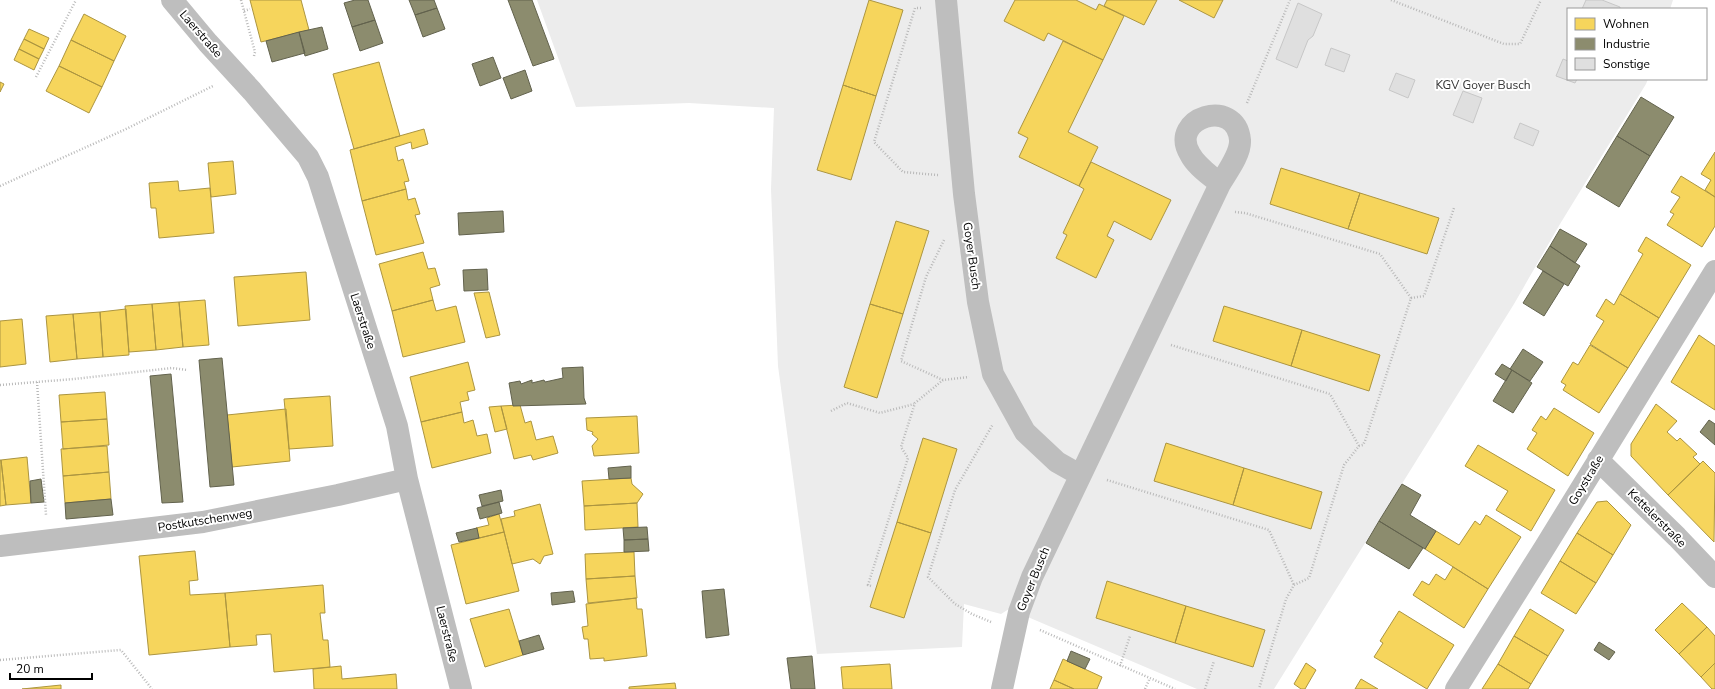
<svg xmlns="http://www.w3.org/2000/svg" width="1715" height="689" font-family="'Nunito Sans',sans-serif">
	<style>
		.green { fill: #ececec }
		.homes { fill: #f6d55c; stroke: #ac9540 }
		.industry { fill: #8c8c6e; stroke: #62624d }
		.building { fill: #dfdfdf; stroke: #c7c7c7 }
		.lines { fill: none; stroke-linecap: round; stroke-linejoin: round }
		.path { stroke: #b9b9b9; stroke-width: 2.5; stroke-dasharray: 1 2; stroke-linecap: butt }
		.street { stroke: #bebebe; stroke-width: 22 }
		.labels { text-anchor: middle; stroke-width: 4; stroke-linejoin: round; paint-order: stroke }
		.street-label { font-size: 12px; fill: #000; stroke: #fff }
		.park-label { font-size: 12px; fill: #333; stroke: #fff }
	</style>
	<rect width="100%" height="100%" fill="#fff"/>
	<path class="green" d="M537,0H1673L1670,9H1568V79H1648L1646,84L1560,224L1514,304L1274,689H1197L1009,609L1001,614L964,604L962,647L817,654L778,366L771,189L774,108L689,103L576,107Z"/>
	<path class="homes" d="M250,0H301L309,30L261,42Z
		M869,0L903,10L876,96L843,85Z
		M1015,0H1076L1096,10L1099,4L1124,16L1103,60L1048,33L1044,41L1004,21Z
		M1107,0H1157L1144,25L1104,6Z
		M1179,0H1223L1214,18Z
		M84,14L126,36L114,61L71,40Z
		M29,29L49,38L44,49L24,39Z
		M24,39L44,49L39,59L19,49Z
		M71,40L114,61L102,87L59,66Z
		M1063,41L1103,60L1068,132L1098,147L1079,186L1019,157L1028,138L1018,133Z
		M19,49L39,59L34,70L14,60Z
		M379,62L400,136L354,149L333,74Z
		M59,66L102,87L89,113L46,91Z
		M0,82L4,84L0,92Z
		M843,85L876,96L851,180L817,170Z
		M424,129L428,144L412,149L411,142L395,147L398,161L403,159L409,181L404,182L406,189L362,201L350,150Z
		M1715,152V197L1705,190L1711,180L1701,174Z
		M233,161L236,194L211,197L208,163Z
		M1091,162L1171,200L1151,240L1114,221L1107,236L1114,240L1096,278L1056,258L1067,235L1063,233L1084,189L1079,186Z
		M1281,168L1360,193L1348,229L1270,204Z
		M1681,176L1715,197V226L1702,247L1667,225L1674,214L1670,212L1680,197L1671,192Z
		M178,181L179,191L210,188L214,233L159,238L156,208H151L149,183Z
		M406,189L408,200L415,198L420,214L415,215L424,243L376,255L362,201Z
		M1360,193L1439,218L1427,254L1348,229Z
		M896,221L929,231L903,314L870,304Z
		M1646,237L1691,265L1659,318L1620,294L1643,254L1638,251Z
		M423,252L428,269L435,268L440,285L430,288L433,300L392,311L379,264Z
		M306,272L310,320L238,326L234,277Z
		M489,292L500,335L486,338L474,293Z
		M1620,294L1659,318L1628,368L1590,344L1604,321L1596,316L1606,299L1614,305Z
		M205,300L209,345L183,347L179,302Z
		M433,300L436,311L456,306L465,342L403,357L392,311Z
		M179,302L183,347L156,350L152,304Z
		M152,304L156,350L129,352L125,306Z
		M870,304L903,314L877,398L844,387Z
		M1224,306L1302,330L1291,366L1213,341Z
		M126,309L129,355L103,357L100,312Z
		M100,312L103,357L77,359L73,314Z
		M73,314L77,359L50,362L46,316Z
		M22,319L26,364L0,367V321Z
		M1302,330L1380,355L1369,391L1291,366Z
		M1699,335L1715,346V410L1671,382Z
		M1590,345L1628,368L1599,413L1563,390L1566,385L1561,382L1573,362L1578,365Z
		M468,362L475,390L467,392L469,400L460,402L462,412L421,422L410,377Z
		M105,392L107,419L61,422L59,395Z
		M330,396L333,446L289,449L284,399Z
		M1656,404L1677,421L1667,432L1677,441L1680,438L1697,454L1693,457L1700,464L1668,495L1631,456V444Z
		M520,405L525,423L531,421L536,440L553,436L558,453L533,460L531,455L514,459L501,406Z
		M501,406L507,429L495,432L489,407Z
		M1554,408L1594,433L1568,476L1527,449L1537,433L1532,430L1541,416L1546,420Z
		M286,409L290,461L232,467L227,415Z
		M462,412L464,423L473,420L477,436L487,434L491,453L432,468L421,422Z
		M637,416L639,453L594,456L592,446L598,439L592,434L593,432L587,430L586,418Z
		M107,419L109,445L63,449L61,422Z
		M923,438L957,449L931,533L897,522Z
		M1166,443L1244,468L1233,505L1154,481Z
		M1478,445L1555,490L1531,531L1496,510L1508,491L1465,466Z
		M107,446L109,472L63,476L61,449Z
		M27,457L31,503L6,505L1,460Z
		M0,460H1L6,505L0,506Z
		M1703,461L1715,473L1714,542L1668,495Z
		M1244,468L1322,492L1311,529L1233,505Z
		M109,472L111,499L65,503L63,476Z
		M631,478L632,484L643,494L637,503L584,506L582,481Z
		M1607,501L1631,525L1613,555L1577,533L1597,502Z
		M637,503L638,527L585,530L584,506Z
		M540,504L553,554L544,556L540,564L533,559L512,564L501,519L515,516L514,511Z
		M499,514L504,532L479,538L476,528L489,525L487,518Z
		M1486,515L1521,537L1488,589L1425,549L1436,531L1459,545L1475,521L1480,525Z
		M897,522L931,533L904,618L870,607Z
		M504,532L519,591L466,604L451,545Z
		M1577,533L1613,555L1596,583L1560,561Z
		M195,551L198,580L189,581L190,595L225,593L230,647L149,655L139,556Z
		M634,552L635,576L586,579L585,554Z
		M1560,561L1596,583L1576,614L1541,593Z
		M1453,567L1488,589L1464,628L1413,595L1422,581L1429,585L1436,574L1445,580Z
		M635,576L637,598L588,603L586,579Z
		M1107,581L1186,606L1175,643L1096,618Z
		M323,585L325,613H320L323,640H328L330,667L274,672L271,634L256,635L257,645L230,647L225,593Z
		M636,598L637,609H642L647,656L604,661V658L590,659L588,639H584L582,627L588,626L586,604Z
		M1682,603L1707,627L1679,654L1655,630Z
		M1186,606L1265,630L1253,667L1175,643Z
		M509,609L523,655L485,667L470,619Z
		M1530,609L1564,630L1548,656L1514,636Z
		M1399,611L1454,645L1427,689L1374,657L1383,643L1380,641Z
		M1707,627L1715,636V663L1701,677L1679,654Z
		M1514,636L1548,656L1531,684L1498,664Z
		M1063,659L1102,677L1097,689H1074L1054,680Z
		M1306,663L1316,670L1305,689H1301L1294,684Z
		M1715,663V689H1712L1701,677Z
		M890,664L892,689H843L841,667Z
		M1498,664L1531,684L1528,689H1482Z
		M341,666L342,679L396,674L397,689H314L313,669Z
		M1361,679L1378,689H1355Z
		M1054,680L1074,689H1050Z
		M675,683L676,689H629V687Z
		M61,685V689H22Z"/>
	<path class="industry" d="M355,0H368L375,20L352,27L344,3Z
		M409,0H434L437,8L415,15Z
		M508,0H532L554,59L533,66Z
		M437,8L445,29L423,37L415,15Z
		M375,20L383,43L360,51L352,27Z
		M322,27L328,49L305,56L299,32Z
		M299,32L305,53L272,62L266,41Z
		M493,57L501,78L480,86L472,64Z
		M525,70L532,91L511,99L503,78Z
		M1641,97L1674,117L1650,156L1617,136Z
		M1617,136L1650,156L1619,207L1586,187Z
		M503,211L504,232L459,235L458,213Z
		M1560,229L1587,244L1575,263L1550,246Z
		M1550,246L1580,266L1568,286L1537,267Z
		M487,269L488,290L464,291L463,270Z
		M1543,271L1564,284L1544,316L1523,303Z
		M1523,349L1543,362L1530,381L1510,369Z
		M222,358L234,485L210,487L199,360Z
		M1502,364L1512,370L1506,381L1495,374Z
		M583,367L584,398L586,404L513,406L509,383L520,381L521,384L532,380V383L544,380L545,382L563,378L562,368Z
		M1512,370L1532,383L1513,413L1493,401Z
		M171,374L183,502L162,503L150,376Z
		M1709,420L1715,424V445L1700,432Z
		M631,466V478L609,479L608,468Z
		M41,479L44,502L31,503L30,481Z
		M1402,484L1421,495L1410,515L1436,531L1425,549L1379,521Z
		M501,490L503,501L482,506L479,495Z
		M111,499L113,515L66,519L65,503Z
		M499,502L502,513L480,519L477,508Z
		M1379,521L1423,548L1409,569L1366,543Z
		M647,527L648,539L624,540L623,528Z
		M477,528L479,538L459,542L456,533Z
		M648,539L649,551L624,552V540Z
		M724,589L729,635L706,638L702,591Z
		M573,591L575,602L552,605L551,593Z
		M539,635L544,649L523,655L519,641Z
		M1599,642L1615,652L1609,660L1594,650Z
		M1071,651L1090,659L1085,669L1067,661Z
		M812,656L815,689H791L787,658Z"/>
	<path class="building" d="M1586,0H1602L1620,7V9H1582Z
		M1298,3L1322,14L1313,36L1308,40L1297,68L1276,59Z
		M1331,48L1350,55L1344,72L1325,65Z
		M1563,59L1568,61V79H1577L1575,83L1556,76Z
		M1396,73L1415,80L1408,98L1389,90Z
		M1463,91L1482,98L1473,123L1453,115Z
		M1520,123L1539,131L1533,146L1514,138Z"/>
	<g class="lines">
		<path class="path" d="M241,0L255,52L254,56
			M1391,0L1504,44H1520L1541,0
			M921,8H915L874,142L903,172L938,175
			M244,11L250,9
			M36,77L76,0
			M1247,103L1290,0
			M0,186L124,130L213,86
			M1235,212L1245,213L1380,254L1411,298L1365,441L1363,445L1359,446L1344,465L1309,578L1294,585L1286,599L1259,689
			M944,240L926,277L901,361L943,380L969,377
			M1411,298L1424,296L1454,208
			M1171,345L1330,394L1359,446
			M37,382L46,515
			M0,385L74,379L172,368L187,370
			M831,411L847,403L880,413L914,404
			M1107,480L1269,530L1294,585
			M871,586L868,585L908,458L901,447L915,403L943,380
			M991,622L972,614L955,604L928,577L955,490L993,424
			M1040,630L1175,689
			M0,660L121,650L152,689
			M1120,666L1130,636
			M1145,689L1150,678
			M1205,689L1214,661"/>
		<path class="street" d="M172,0L208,43L252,91L308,157L318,177L397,426L407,479L461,689
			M946,0L964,194L978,302L993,374L1025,432L1057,462L1080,475
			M1598,460L1677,537L1715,577
			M0,546L203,522L338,495L407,479
			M1002,689L1019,612L1032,577L1220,184C1227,172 1241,154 1240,140C1236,96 1168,118 1190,154C1196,166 1210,175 1220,184
			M1456,689L1545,547L1715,271"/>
	</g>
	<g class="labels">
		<g class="street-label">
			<text transform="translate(201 34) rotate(49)" y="4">Laerstraße</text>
			<text transform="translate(972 256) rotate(82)" y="4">Goyer Busch</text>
			<text transform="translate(363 321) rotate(72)" y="4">Laerstraße</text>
			<text transform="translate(1586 480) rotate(-59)" y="4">Goystraße</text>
			<text transform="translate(1657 518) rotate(45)" y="4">Kettelerstraße</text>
			<text transform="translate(205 520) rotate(-9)" y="4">Postkutschenweg</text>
			<text transform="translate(1033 579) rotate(-68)" y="4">Goyer Busch</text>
			<text transform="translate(447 634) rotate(76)" y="4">Laerstraße</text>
		</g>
		<g class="park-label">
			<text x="1483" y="89">KGV Goyer Busch</text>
		</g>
	</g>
	<rect x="1567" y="8" width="140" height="72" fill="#ffffff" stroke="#999999"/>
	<rect x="1575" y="18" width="20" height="12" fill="#f6d55c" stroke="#999999"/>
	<text x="1603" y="28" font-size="12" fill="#000000">Wohnen</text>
	<rect x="1575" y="38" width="20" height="12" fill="#8c8c6e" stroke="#999999"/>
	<text x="1603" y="48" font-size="12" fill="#000000">Industrie</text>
	<rect x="1575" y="58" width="20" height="12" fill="#dfdfdf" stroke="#999999"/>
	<text x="1603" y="68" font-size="12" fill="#000000">Sonstige</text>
	<path d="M10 673v6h82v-6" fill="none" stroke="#000000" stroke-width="2"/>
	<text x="16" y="673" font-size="12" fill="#000000" stroke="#ffffff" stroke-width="3" paint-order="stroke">20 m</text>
</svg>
